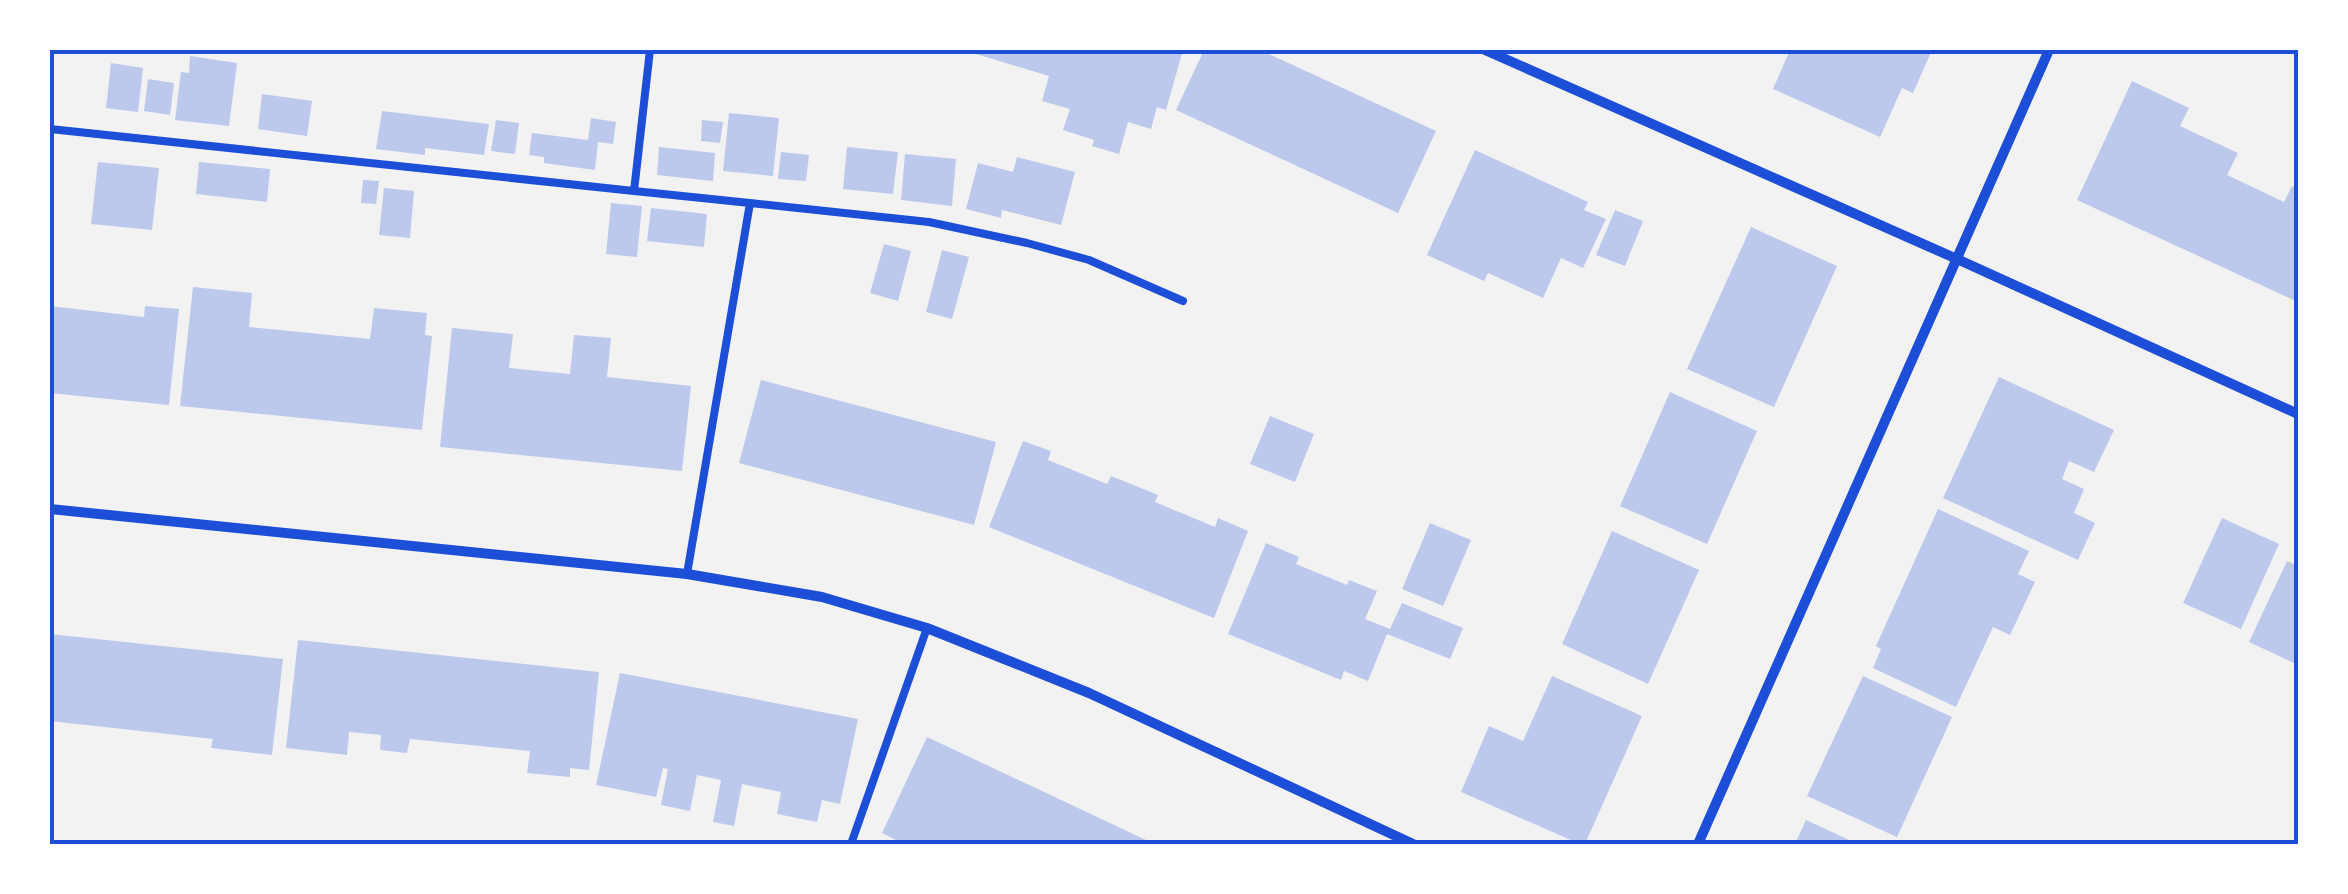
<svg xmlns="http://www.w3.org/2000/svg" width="2348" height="894" font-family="Lato,sans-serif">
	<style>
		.building { fill: #bdc9ec }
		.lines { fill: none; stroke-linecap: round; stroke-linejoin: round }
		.service { stroke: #1d4ed8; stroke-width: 8 }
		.minor { stroke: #1d4ed8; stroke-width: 10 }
		.neatline { fill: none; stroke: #1d4ed8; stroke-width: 4 }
	</style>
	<rect width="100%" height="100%" fill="#f2f2f2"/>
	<path class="building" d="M963,50H1183L1166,110L1157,107L1151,129L1128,122L1119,154L1092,146L1094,140L1063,130L1070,109L1042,101L1049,76Z
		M1204,50H1260L1436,131L1398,213L1176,110Z
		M1790,50H1932L1913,93L1902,88L1880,137L1773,89Z
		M190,56L237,63L229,126L175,120L181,72L189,73Z
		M111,63L143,68L138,112L106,108Z
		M148,79L174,83L170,115L144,111Z
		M2132,81L2189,108L2180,126L2238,153L2227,175L2284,202L2292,186L2298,189V302L2077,200Z
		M262,94L312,101L307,136L258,129Z
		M382,111L489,124L484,155L425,148V155L376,149Z
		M729,113L779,118L773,176L723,171Z
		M591,118L616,122L613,144L598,142L595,170L544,163V157L529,155L532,133L588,140Z
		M496,120L519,123L515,154L491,151Z
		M702,120L723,122L720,143L701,141Z
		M659,147L715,153L713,181L657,175Z
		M847,147L898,152L893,194L843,189Z
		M1475,150L1588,202L1584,210L1606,219L1583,268L1561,258L1543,298L1488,273L1484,281L1427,255Z
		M781,152L809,155L806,181L778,179Z
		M905,154L956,159L952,206L901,200Z
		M1017,157L1075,172L1061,225L1002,210L1001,218L966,209L978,163L1013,172Z
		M98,162L159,168L152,230L91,224Z
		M199,162L270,169L267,202L196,194Z
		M363,180L379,181L376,204L361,203Z
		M384,188L414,191L410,238L379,235Z
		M611,203L642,206L637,257L606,254Z
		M651,208L707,214L704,247L647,241Z
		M1615,210L1643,221L1625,266L1596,255Z
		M1751,227L1837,266L1774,407L1687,369Z
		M884,244L911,251L898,301L870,293Z
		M942,250L969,257L952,319L926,312Z
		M193,287L252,293L249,327L370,339L374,308L427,313L425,335L432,336L422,430L180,406Z
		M50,306L144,317L145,306L179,309L169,405L50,393Z
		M452,328L513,334L509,368L570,374L574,335L611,338L607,377L691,386L682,471L440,447Z
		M1999,377L2114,430L2094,472L2069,461L2062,479L2084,489L2074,513L2095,523L2078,560L1943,498Z
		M761,380L996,442L974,525L739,463Z
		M1670,392L1757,431L1707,544L1620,506Z
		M1270,416L1314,434L1295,482L1250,464Z
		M1023,441L1051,451L1048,460L1107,484L1111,476L1158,495L1155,502L1215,527L1218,518L1248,531L1214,618L989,527Z
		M1938,509L2029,551L2018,574L2035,582L2010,635L1993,627L1956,707L1873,668L1881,649L1876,646Z
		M2222,518L2279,544L2241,629L2183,603Z
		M1430,523L1471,540L1443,606L1402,589Z
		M1612,531L1699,570L1648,684L1562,644Z
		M1266,543L1299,557L1296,564L1347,585L1349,580L1377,591L1365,619L1390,629L1402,603L1463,628L1450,659L1387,634L1368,681L1344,671L1341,680L1228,634Z
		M2287,561L2298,566V665L2249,642Z
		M50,634L283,659L272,755L211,748L213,739L50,721Z
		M298,640L599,672L589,770L570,768V777L527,773L530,751L410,739L407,753L380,750L381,735L349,732L347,755L286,748Z
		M620,673L858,719L840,804L822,800L817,822L777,814L781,792L742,784L734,826L713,822L721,780L697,775L690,811L661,805L668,769L663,768L656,797L596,785Z
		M1552,676L1642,716L1585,844H1580L1461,792L1489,726L1523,741Z
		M1863,676L1952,717L1897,837L1807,796Z
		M927,737L1146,840L1144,844H904L882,833Z
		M1806,820L1858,844H1795Z"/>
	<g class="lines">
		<path class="service" d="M650,50L634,191L750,203L687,574
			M50,129L634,191
			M750,203L929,222L1027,243L1089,260L1183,301
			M851,844L927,628"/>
		<path class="minor" d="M1485,50L1957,259L2298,414
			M50,509L687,574L822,597L927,628L1089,693L1413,844
			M1698,844L2049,50"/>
	</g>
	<rect width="2348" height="894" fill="none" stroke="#ffffff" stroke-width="105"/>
	<rect x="52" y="52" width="2244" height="790" class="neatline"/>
</svg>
